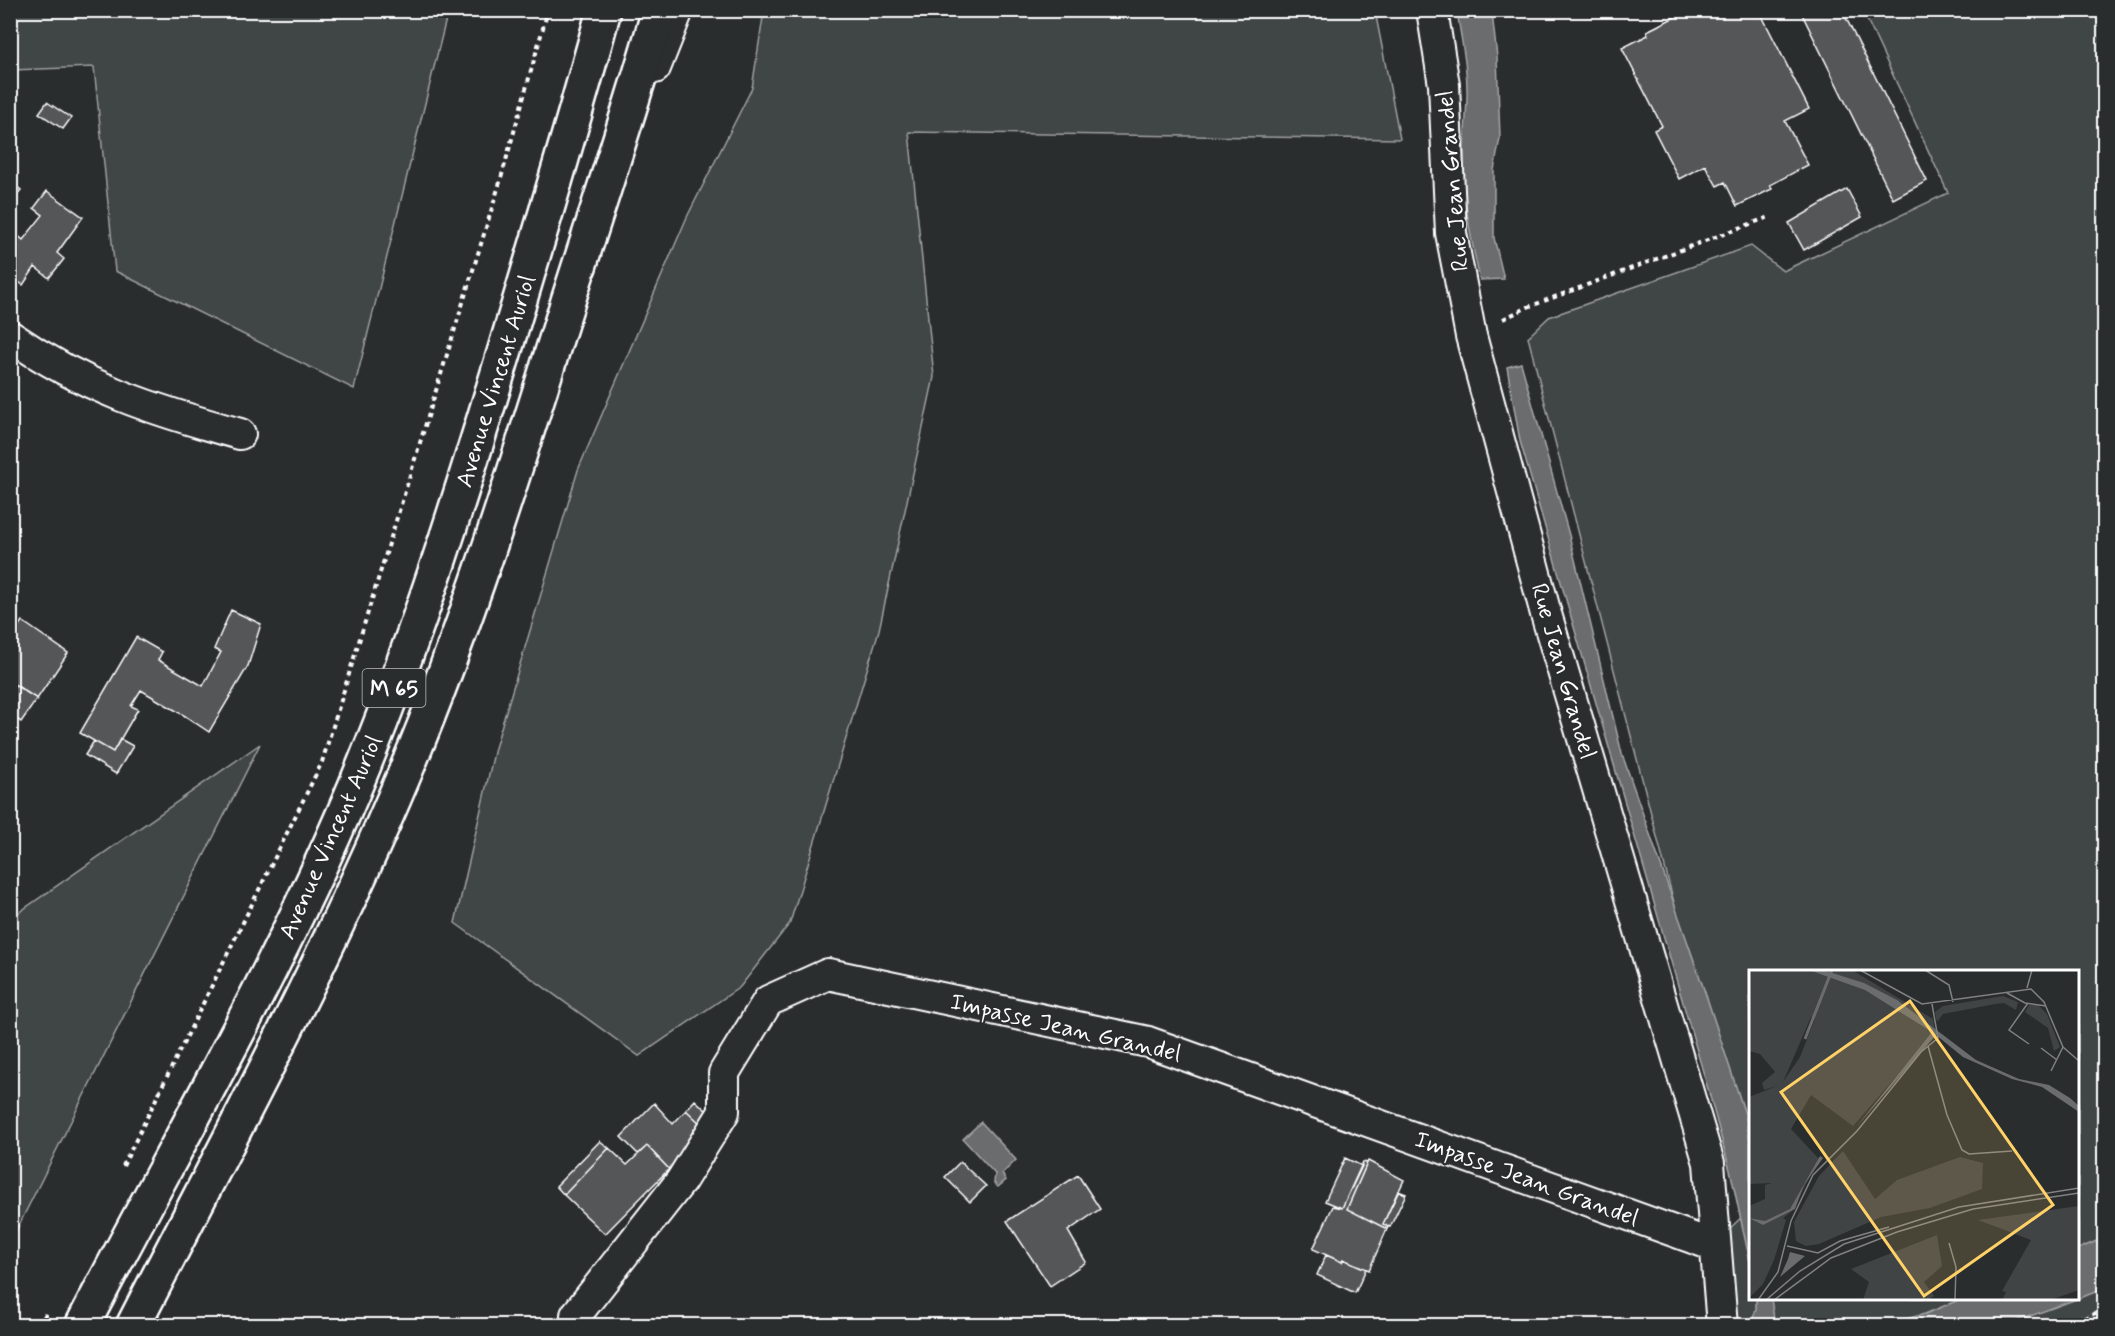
<svg xmlns="http://www.w3.org/2000/svg" width="2115" height="1336" font-family="Mynerve,sans-serif">
	<style>
		.green { fill: #414445; stroke: #a0a2a2; stroke-width: 1.5; fill-rule: evenodd }
		.water { fill: #6a6c6d; stroke: #a6a7a7; stroke-width: 1.5 }
		.building { fill: #555758; stroke: #fff; stroke-width: 1.5 }
		.lines { fill: none; stroke-linecap: round; stroke-linejoin: round }
		.street-casing { stroke: #fff; stroke-width: 34 }
		.primary-casing { stroke: #fff; stroke-width: 38 }
		.path { stroke: #fff; stroke-width: 4; stroke-dasharray: 4.5 4.5; stroke-linecap: butt }
		.street { stroke: #2a2d2e; stroke-width: 30 }
		.primary { stroke: #2a2d2e; stroke-width: 33 }
		.labels { text-anchor: middle; stroke-width: 4.5; stroke-linejoin: round; paint-order: stroke }
		.shield { fill: #2a2d2e; stroke: #bfc0c0; stroke-width: 1.5 }
		.shield-label { font-size: 22px; font-weight: bold; fill: #fff }
		.street-label { font-size: 24px; fill: #fff; stroke: #2a2d2e }
		.inset-river { fill: none; stroke: #6a6c6d; stroke-width: 3 }
		.inset-road { fill: none; stroke: #7f8182; stroke-width: 1.5 }
		.view { fill: #ffd166; fill-opacity: 0.15; stroke: #ffd166; stroke-width: 3 }
		.inset-edge { fill: none; stroke: #fff; stroke-width: 3 }
	</style>
	<rect width="100%" height="100%" fill="#2a2d2e"/>
	<filter id="ink" filterUnits="userSpaceOnUse"><feTurbulence type="fractalNoise" baseFrequency=".0167" numOctaves="2"/><feDisplacementMap in="SourceGraphic" scale="12" xChannelSelector="R" yChannelSelector="G"/><feConvolveMatrix kernelMatrix="1 2 1 2 8 2 1 2 1" color-interpolation-filters="sRGB"/></filter>
	<g filter="url(#ink)">
		<path class="green" d="M10,11H448L354,389L115,271L94,67L11,70Z
			M764,11H1375L1400,139L909,132L934,377L879,630L790,923L740,987L639,1056L455,923L495,748L578,470L687,217L752,88Z
			M1863,11H2104V1325H1735L1725,1233L1746,1213L1694,980L1528,337L1549,317L1751,246L1783,271L1948,193ZM1750,972H2078V1298H1750Z
			M260,744L11,1241V918Z"/>
		<path class="water" d="M1457,11H1490L1492,13L1497,57L1500,138L1494,170V238L1504,279L1480,280C1473,249 1466,217 1464,185C1462,155 1466,127 1467,97C1468,68 1461,39 1457,11Z
			M1521,363L1569,535L1622,754L1707,998L1745,1114L1750,1144V1262L1731,1174L1708,1089L1520,441L1507,367Z
			M981,1122L1016,1160L1002,1174L1006,1180L998,1187L994,1183L995,1174L963,1139Z
			M2104,1238V1289L2006,1325H1882L1925,1314L1961,1299L2078,1298V1249Z
			M1756,1299H1771L1775,1325H1751L1756,1309Z"/>
		<path class="building" d="M1689,10H1759L1809,109L1785,121L1808,165L1770,185L1772,189L1737,206L1725,182L1717,186L1705,165L1679,179L1654,130L1662,126L1622,48L1648,35L1647,31Z
			M1800,10H1842L1927,181L1893,199Z
			M47,102L71,118L63,129L39,113Z
			M10,182L21,190L10,204Z
			M1847,189L1862,217L1804,250L1789,223Z
			M47,191L83,217L57,253L64,259L49,278L35,267L23,285L10,276V221L14,226L15,233L23,240L43,215L34,208Z
			M231,610L261,624L248,666L209,732L185,716L141,690L131,706L138,709L113,752L80,733L136,637L162,652L158,660L203,686L221,652L214,649Z
			M22,621L68,653L37,699L10,682V638Z
			M16,685L37,699L21,722L10,715V693Z
			M120,739L133,746L116,774L85,755L94,741L113,752Z
			M695,1100L710,1114L703,1126L686,1110Z
			M654,1103L673,1124L686,1110L703,1126L669,1169L647,1146L638,1154L621,1137Z
			M600,1141L609,1148L564,1195L556,1186Z
			M647,1146L669,1169L605,1234L564,1195L609,1148L627,1165Z
			M1345,1158L1362,1166L1342,1208L1325,1201Z
			M1368,1161L1404,1180L1383,1224L1388,1227L1387,1229L1347,1209Z
			M960,1162L986,1186L970,1202L945,1177Z
			M1363,1162L1367,1163L1347,1209L1387,1229L1369,1270L1343,1259L1342,1262L1313,1249L1333,1206L1342,1208Z
			M1078,1175L1100,1209L1068,1231L1086,1262L1050,1286L1007,1221Z
			M1398,1191L1406,1194L1390,1227L1383,1224Z
			M1326,1255L1342,1262L1343,1259L1366,1269L1355,1293L1317,1275Z"/>
		<g class="lines">
			<g class="street-casing">
				<path id="street" d="M1432,10L1444,85L1451,233L1471,336L1546,614L1709,1163L1722,1326
					M655,68L678,10
					M10,336C85,388 153,410 240,434
					M576,1315L681,1181L724,1112V1073L768,1001L828,974L1148,1042L1715,1246"/>
			</g>
			<g class="primary-casing">
				<path id="primary" d="M82,1326C178,1140 285,959 364,765C419,630 462,492 504,353C538,239 573,125 604,10
					M133,1326C226,1144 325,964 404,775C467,626 515,471 563,317C595,215 630,113 659,10"/>
			</g>
			<path class="path" d="M1503,319L1528,307L1769,217
				M123,1166L322,762L500,182L548,10
				M40,1326L47,1311
				M2068,1326L2104,1309"/>
			<use href="#street" class="street"/>
			<use href="#primary" class="primary"/>
		</g>
	</g>
	<g class="labels">
		<rect class="shield" x="362.5" y="669" width="63" height="38" rx="4.5"/>
		<g class="shield-label">
			<text x="394" y="696">M 65</text>
		</g>
		<g class="street-label">
			<text transform="translate(1452 181) rotate(-95)" y="8">Rue Jean Grandel</text>
			<text transform="translate(495 381) rotate(-73)" y="8">Avenue Vincent Auriol</text>
			<text transform="translate(1564 671) rotate(74)" y="8">Rue Jean Grandel</text>
			<text transform="translate(330 837) rotate(-66)" y="8">Avenue Vincent Auriol</text>
			<text transform="translate(1066 1027) rotate(13)" y="8">Impasse Jean Grandel</text>
			<text transform="translate(1527 1178) rotate(20)" y="8">Impasse Jean Grandel</text>
		</g>
	</g>
	<g transform="translate(1749 970)">
		<rect width="330" height="330" fill="#2a2d2e"/>
		<path d="M0,0H103L184,49L187,67L174,76L104,156L62,125L42,159L70,189L43,241L34,248L37,250L25,290L14,314L0,328V236L16,229V215L23,213L0,214V127L28,116L15,120L13,113L26,102L11,84L0,81ZM62,47L66,49L51,87L34,112ZM254,26L269,32L267,40L255,33L246,34L194,44L188,52L186,42L194,36ZM280,35H289L298,44L311,77L305,81L299,58L276,42ZM94,181L126,229L148,210L211,187L234,193L233,219L181,238L132,247L70,274L57,276L47,271L45,252L70,206ZM330,236V320L301,330H253L257,322L253,321L282,270L229,250ZM188,265L193,296L175,312L185,326L179,330H114L120,312L102,299Z" fill="#414445" fill-rule="evenodd"/>
		<path d="M60,0L77,1L115,13L148,30L227,90L270,109L300,115L321,128L330,136V142L293,117L263,109L214,87L187,65L108,156L183,62L116,20ZM71,186L74,188L55,215L46,239L14,255L0,248L16,251L41,239ZM41,282L56,286L31,307L39,289Z" fill="#6a6c6d"/>
		<path class="inset-river" d="M56,69L83,0"/>
		<path class="inset-road" d="M111,0L173,34L282,19L295,32L314,77L330,91M176,0L200,15L204,32M278,18L283,0M258,23L276,33L297,36M279,33L260,60L280,74M179,76L198,145L213,180L220,184L263,181M292,78L308,90M302,101L314,77M200,273L207,297L206,330M38,276L69,283L91,271L140,257M9,330L29,302L42,251L64,205L108,161L172,82L189,68L183,34M17,330L51,301L95,274L210,237L330,218M25,330L82,288L148,262L224,239L330,223"/>
		<path class="view" d="M161,31L304,235L175,326L32,122Z"/>
		<rect width="330" height="330" class="inset-edge"/>
	</g>
	<rect width="2115" height="1336" fill="none" stroke="#2a2d2e" stroke-width="36"/>
	<rect x="18" y="18" width="2079" height="1300" fill="none" stroke="#fff" stroke-width="2" filter="url(#ink)"/>
</svg>
